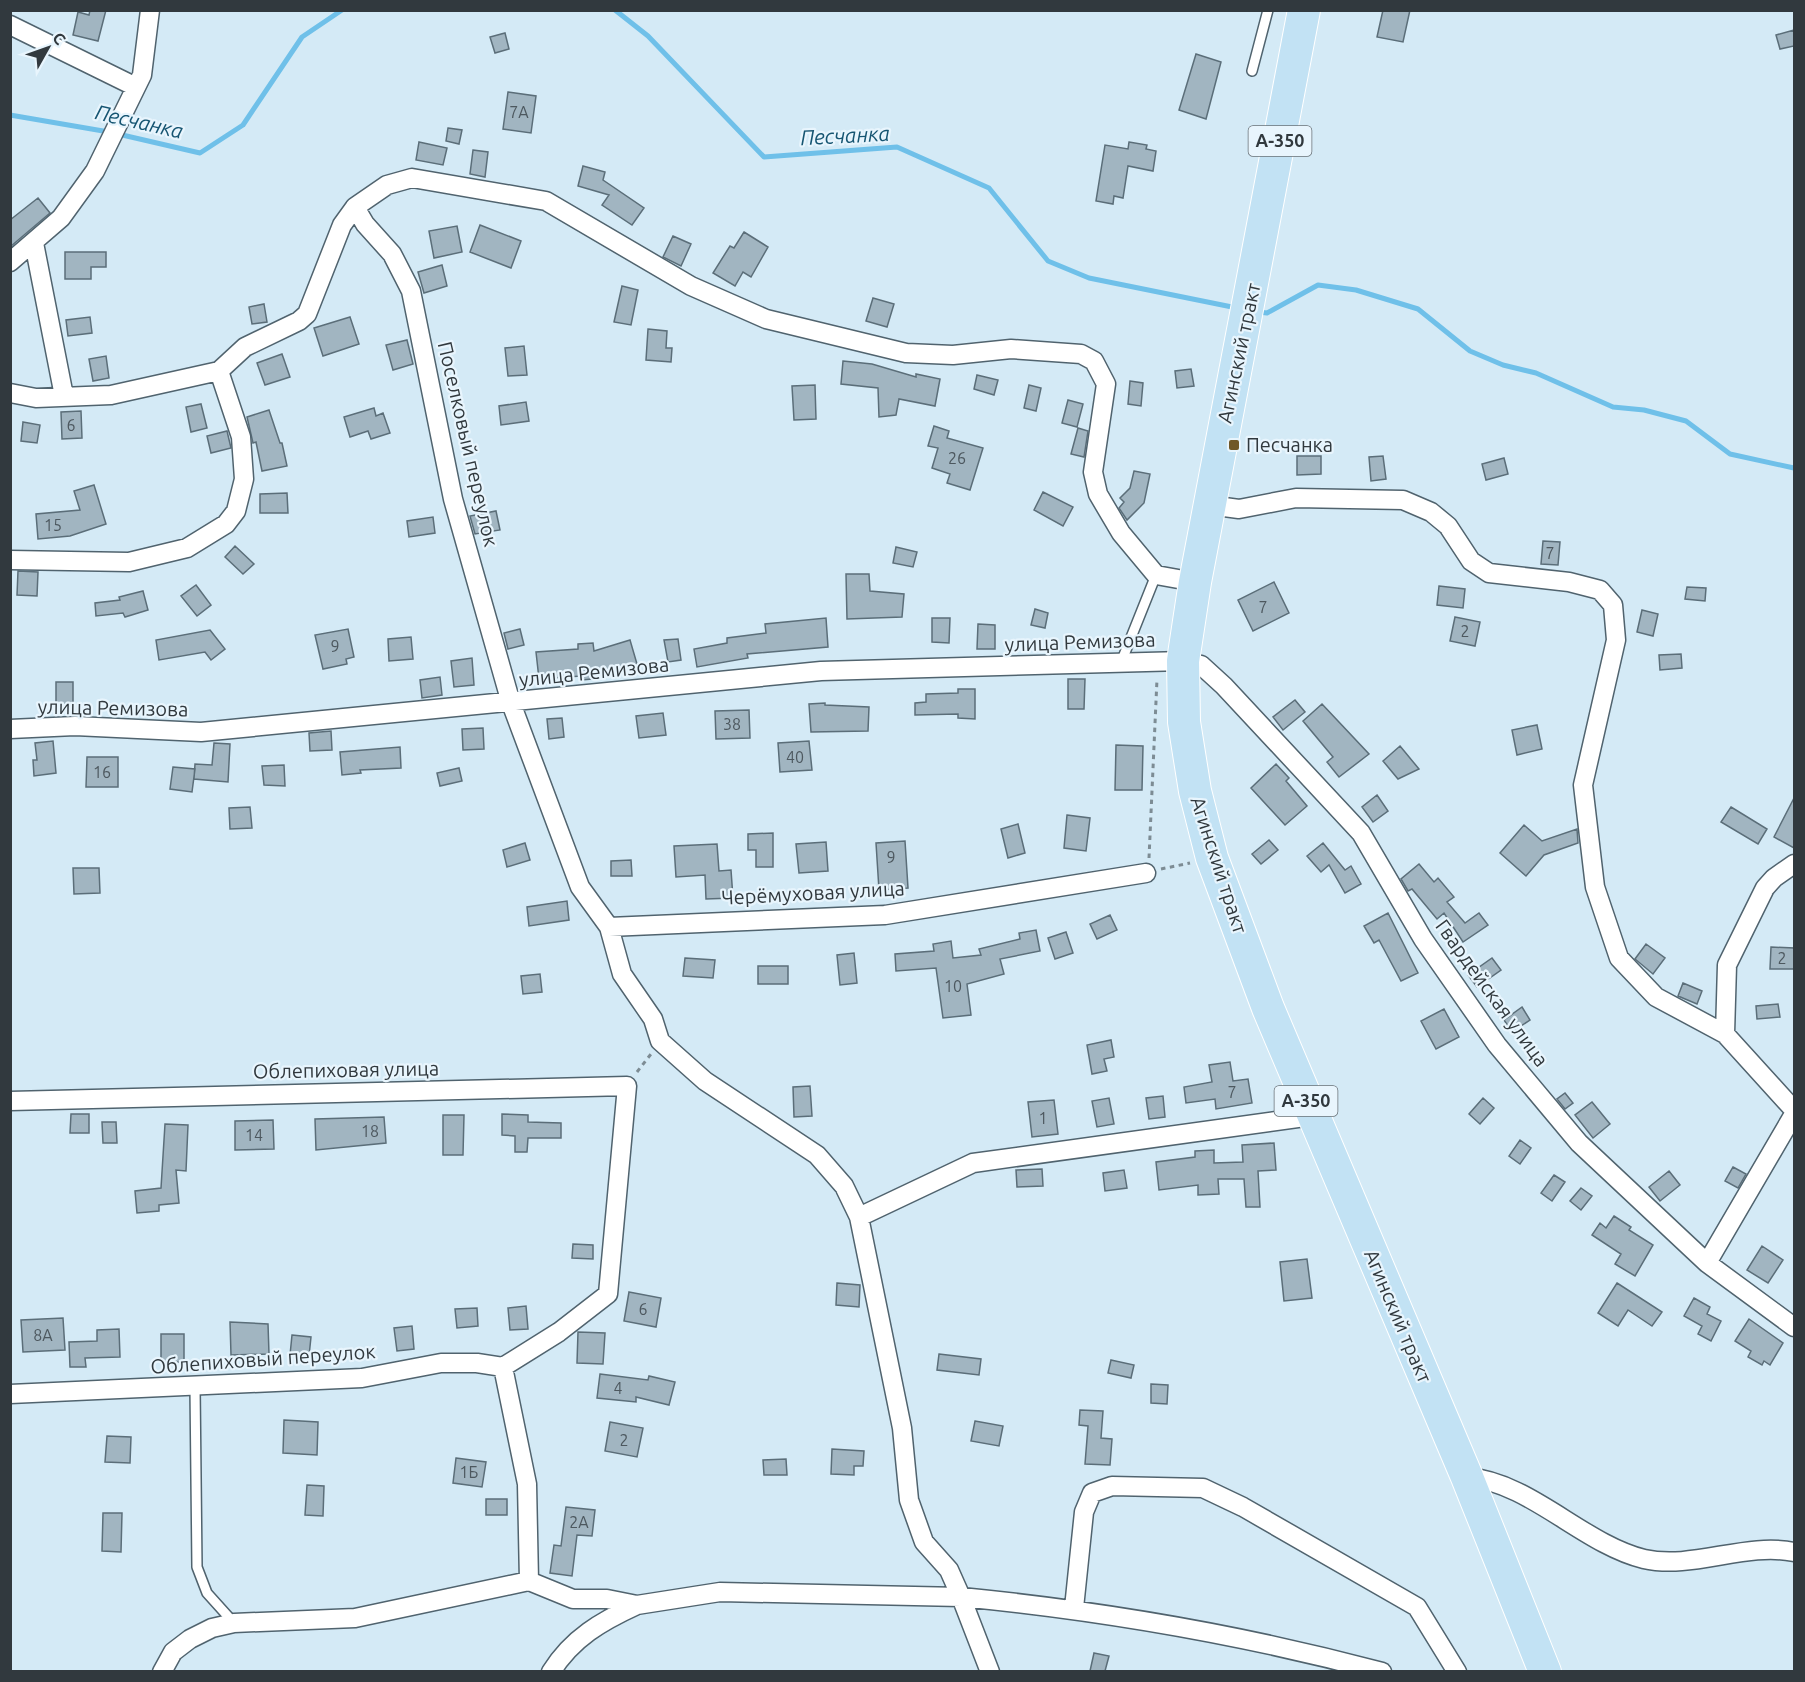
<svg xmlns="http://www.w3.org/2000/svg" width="1805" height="1682" font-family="Ubuntu,sans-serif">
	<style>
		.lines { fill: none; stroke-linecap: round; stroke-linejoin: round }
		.stream { stroke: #6fc0e9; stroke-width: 5 }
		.building { fill: #a1b5c1; stroke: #5b6e79; stroke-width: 1.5 }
		.service-casing { stroke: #50636e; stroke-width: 12 }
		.minor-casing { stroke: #50636e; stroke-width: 21 }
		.trunk-casing { stroke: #fff; stroke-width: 34 }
		.path { stroke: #7d8c94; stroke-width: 3; stroke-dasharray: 4.5 4.5; stroke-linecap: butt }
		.service { stroke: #fff; stroke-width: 9 }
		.minor { stroke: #fff; stroke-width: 18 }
		.trunk { stroke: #c2e2f4; stroke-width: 32 }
		.poi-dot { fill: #6f5727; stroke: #e8f5fd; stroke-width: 2 }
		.labels { text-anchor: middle; stroke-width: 4.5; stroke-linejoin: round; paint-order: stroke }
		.number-label { font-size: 16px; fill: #4d585f }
		.shield { fill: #e8f5fd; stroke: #687177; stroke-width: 1.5 }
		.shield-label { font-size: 18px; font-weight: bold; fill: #31393e }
		.street-label { font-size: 20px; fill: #31393e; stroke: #e8f5fd }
		.poi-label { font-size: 20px; fill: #31393e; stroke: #e8f5fd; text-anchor: start }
		.water-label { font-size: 21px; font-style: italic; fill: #165572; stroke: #e8f5fd }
	</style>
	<rect width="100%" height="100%" fill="#d4eaf6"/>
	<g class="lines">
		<path class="stream" d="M615,10L648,36L764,157L897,147L989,188L1048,261L1089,278L1237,308
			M10,115L109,132
			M118,134L200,153L243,125L302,37L342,10
			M1258,312L1267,313L1318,285L1356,290L1418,309L1470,351L1503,365L1536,373L1613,407L1644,410L1686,421L1730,454L1794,468"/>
	</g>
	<path class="building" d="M90,10H106L98,41L73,35L78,12L89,15Z
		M1383,10H1410L1403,42L1377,37Z
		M1794,30V46L1780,49L1776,35Z
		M505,33L509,49L495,53L490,37Z
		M1196,54L1221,62L1206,119L1179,110Z
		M508,92L536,96L531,133L503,129Z
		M448,128L462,130L459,144L446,141Z
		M419,142L447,148L443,165L416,160Z
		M1129,142L1147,145L1146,149L1156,151L1153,171L1128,166L1123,198L1114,196L1113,204L1096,201L1105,145L1128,149Z
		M473,150L488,152L485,177L470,174Z
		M583,166L605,172L603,180L644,208L632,225L602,205L609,195L578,186Z
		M38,198L50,213L10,247V220Z
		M480,225L521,241L511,268L470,252Z
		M457,226L462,252L434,258L429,231Z
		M744,232L768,247L751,277L743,272L735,286L713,273L730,246L734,248Z
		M673,236L691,244L681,266L663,257Z
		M65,252H106V267H91V279H65Z
		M442,265L447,286L424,293L418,272Z
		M622,286L638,290L631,325L614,322Z
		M873,298L894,304L887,327L866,321Z
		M264,304L267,322L252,324L249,307Z
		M90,317L92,333L68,336L66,320Z
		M350,317L359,344L323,356L314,328Z
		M648,329L667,331L666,348H672L671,362L646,360Z
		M407,340L413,364L393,370L386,345Z
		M524,346L527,375L508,376L505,348Z
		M282,354L290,377L265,385L257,363Z
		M106,356L109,378L93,381L89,359Z
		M843,361L872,364L916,377V374L940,379L935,406L899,399L896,415L879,417L878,388L841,384Z
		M1191,369L1194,386L1177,388L1175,371Z
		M977,375L998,380L994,395L974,389Z
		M1130,381L1143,383L1141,406L1128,404Z
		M815,385L816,419L794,420L792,386Z
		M1029,385L1041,388L1036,411L1024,408Z
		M1068,400L1083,404L1077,427L1062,423Z
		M526,402L529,421L501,425L499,406Z
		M201,404L207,428L191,432L186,407Z
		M374,408L376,416L383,413L390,433L371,439L368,431L350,437L344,417Z
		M269,410L280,443H282L287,466L262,471L256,442L253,443L247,417Z
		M81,411L82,438L62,439L61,412Z
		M23,422L40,425L37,443L21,441Z
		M934,426L949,431L947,438L983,448L970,490L947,483L950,474L932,468L938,448L928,446Z
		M1078,428L1088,431L1084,457L1071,454Z
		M227,431L231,448L211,453L207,436Z
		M1297,456H1321V474L1297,475Z
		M1383,456L1386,479L1371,481L1369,457Z
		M1504,458L1508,474L1486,480L1482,464Z
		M1134,471L1150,474L1144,503L1127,520L1119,508L1124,502L1120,498L1130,488Z
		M94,485L106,524L70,536L38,539L36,514L80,510L74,491Z
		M1043,492L1073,507L1063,526L1034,510Z
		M287,493L288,513H260V494Z
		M496,511L500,530L475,534L470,516Z
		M433,517L435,533L409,537L407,521Z
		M1543,541L1560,542L1558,565L1541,564Z
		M235,546L254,564L243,574L225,557Z
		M896,547L917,552L913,567L893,563Z
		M18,571L38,572L37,596L17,595Z
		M846,574H869L870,591L904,594L902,617L847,619Z
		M1274,582L1289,613L1253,631L1238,600Z
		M196,585L211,605L197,616L181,596Z
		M1439,586L1465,589L1463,608L1437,605Z
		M1687,587L1706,588L1705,601L1685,599Z
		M143,591L148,610L125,617L123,613L96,616L95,603L120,600L119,597Z
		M1035,609L1048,613L1045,628L1031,625Z
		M1642,610L1658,614L1653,636L1637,632Z
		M1455,617L1480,622L1475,646L1450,641Z
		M826,618L828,647L747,654L748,658L697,667L694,649L727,643V638L766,633L765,624Z
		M932,618H950L949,643L932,642Z
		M978,624L995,625V649H977Z
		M348,629L354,657L346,659L347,664L323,669L315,635Z
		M520,629L524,645L508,649L504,633Z
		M210,630L225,649L211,660L205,652L159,660L156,640Z
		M411,637L413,659L389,661L388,639Z
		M678,639L681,660L668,662L664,640Z
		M630,640L637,664L602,675V678L582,680L581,676L539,679L536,652L578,649V644L593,643L594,651Z
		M1681,654L1682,668L1660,670L1659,655Z
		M472,658L474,685L454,687L451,661Z
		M440,677L442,695L422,698L420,680Z
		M1068,679H1085L1084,709H1068Z
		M56,682H73V707H56Z
		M958,689H975V719L958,718V714L915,715V703L926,702V694L958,693Z
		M1295,700L1305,712L1283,730L1273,717Z
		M825,703V705L869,707L868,731L811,732L809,704Z
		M1322,704L1369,754L1339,777L1327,762L1333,757L1303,721Z
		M749,710L750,738L716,739L715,711Z
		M663,713L666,735L639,738L636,716Z
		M562,718L564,737L549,739L547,719Z
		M1537,725L1542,749L1517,755L1512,730Z
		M483,728L484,749L463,750L462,729Z
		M331,731L332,750L310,751L309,733Z
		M53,741L56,773L34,776L33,760H37L35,743Z
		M809,741L812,770L780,772L778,743Z
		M214,743L230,744L228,782L194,779L195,764L212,765Z
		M1116,745L1143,746L1142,790H1115Z
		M1400,746L1419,769L1398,779L1383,761Z
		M400,747L401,768L360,770L361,773L342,775L340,752Z
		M87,757H118V787H86Z
		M1276,764L1289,778L1286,781L1307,806L1285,825L1251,788Z
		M284,765L285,786L264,785L262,766Z
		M173,767L195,769L192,792L170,789Z
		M459,768L462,781L440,786L437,773Z
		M1377,795L1388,811L1373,822L1362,807Z
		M1794,798V848L1774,837Z
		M250,807L252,828L230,829L229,808Z
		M1731,807L1767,829L1758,844L1721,822Z
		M1067,815L1090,818L1086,851L1064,848Z
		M1018,824L1025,853L1008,858L1001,829Z
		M1524,825L1542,841L1577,829L1578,843L1544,855L1526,876L1500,853Z
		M773,833V867H756V850H748V834Z
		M1269,840L1278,850L1261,864L1252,854Z
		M905,841L908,888L879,890L876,843Z
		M826,842L828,871L799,873L796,844Z
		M525,843L530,860L507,867L503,850Z
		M1323,843L1345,870L1351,866L1361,884L1345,893L1329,865L1321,872L1307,856Z
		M717,844L719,871L731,870L733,898L706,899L705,875L676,877L674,846Z
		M631,860L632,876H611V861Z
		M1419,864L1434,882L1438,878L1454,897L1447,902L1465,923L1479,913L1488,925L1463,942L1444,913L1437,919L1412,889L1408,891L1401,879Z
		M73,868H99L100,893L74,894Z
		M567,901L569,920L529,926L527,907Z
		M1388,913L1418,973L1401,981L1379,940L1374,943L1364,926Z
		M1110,915L1117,930L1097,939L1090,924Z
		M1036,930L1040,951L1000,959L1004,974L967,984L971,1015L943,1018L936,968L896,971L895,954L934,951L933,944L951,941L953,958L981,955L979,949L1020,939L1019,933Z
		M1066,932L1073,953L1055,959L1048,938Z
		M1646,944L1665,958L1653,974L1635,959Z
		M1771,947L1794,948V969H1770Z
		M854,953L857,983L840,985L837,955Z
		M685,958L715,960L713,978L683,976Z
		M1492,958L1501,970L1477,987L1468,975Z
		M758,966H788V984H758Z
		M540,974L542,992L523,994L521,976Z
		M1683,983L1702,991L1697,1004L1678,996Z
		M1778,1004L1780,1017L1757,1019L1756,1006Z
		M1522,1007L1530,1020L1512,1032L1504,1020Z
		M1444,1009L1459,1037L1436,1049L1421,1021Z
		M1111,1040L1114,1057L1104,1059L1107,1071L1092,1074L1087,1045Z
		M1230,1062L1233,1081L1248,1079L1252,1103L1216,1109L1215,1099L1186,1103L1184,1087L1212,1082L1209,1065Z
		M810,1086L812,1116L794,1117L793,1087Z
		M1565,1093L1573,1103L1565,1109L1557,1099Z
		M1163,1096L1165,1117L1149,1119L1146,1098Z
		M1109,1098L1114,1124L1097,1127L1092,1101Z
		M1483,1098L1494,1108L1480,1124L1469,1114Z
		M1054,1100L1058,1134L1032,1137L1028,1102Z
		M1592,1102L1610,1124L1593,1138L1575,1115Z
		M71,1114H89V1133H70Z
		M502,1114L528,1115V1122L561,1123V1138H528L527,1152H515V1136L502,1135Z
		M443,1115H464L463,1155H443Z
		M384,1117L386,1143L316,1150L315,1119Z
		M273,1120L274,1149L235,1150V1121Z
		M102,1122H116L117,1143H103Z
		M165,1124L188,1125L186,1171L176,1170L179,1203L159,1205V1211L137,1213L135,1191L161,1188Z
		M1520,1140L1531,1148L1520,1164L1509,1156Z
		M1274,1143L1276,1170L1258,1171L1260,1207H1246L1244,1179H1218L1219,1194L1198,1195V1185L1159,1190L1156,1162L1195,1157V1151L1214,1150V1163L1243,1162L1242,1145Z
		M1733,1167L1746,1174L1738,1188L1725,1181Z
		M1042,1169L1043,1186L1017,1187L1016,1170Z
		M1124,1170L1127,1188L1105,1191L1103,1173Z
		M1669,1171L1680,1185L1660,1201L1649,1187Z
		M1554,1175L1565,1182L1552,1201L1541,1193Z
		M1581,1188L1592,1196L1581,1210L1570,1201Z
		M1614,1216L1631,1227L1629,1230L1653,1245L1635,1276L1615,1264L1621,1254L1592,1235L1600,1223L1606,1228Z
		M573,1244L593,1245V1259L572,1258Z
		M1762,1246L1783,1260L1768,1283L1747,1270Z
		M1307,1259L1312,1298L1284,1301L1280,1262Z
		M837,1283L860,1285L859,1307L836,1305Z
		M1617,1283L1662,1312L1652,1326L1628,1310L1618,1326L1598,1313Z
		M629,1292L661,1298L656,1327L624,1321Z
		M1694,1298L1710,1307L1707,1314L1721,1321L1711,1341L1698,1334L1702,1326L1684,1316Z
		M526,1306L528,1329L510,1330L508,1308Z
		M477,1308L478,1326L457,1328L455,1309Z
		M63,1318L65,1350L23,1352L21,1320Z
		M1749,1319L1783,1343L1770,1365L1764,1361L1762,1365L1748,1357L1751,1351L1735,1341Z
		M230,1322L268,1324L269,1354L231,1355Z
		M412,1326L414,1349L397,1351L394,1328Z
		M119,1329L120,1357L85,1358L86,1367H70L69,1342L97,1341V1330Z
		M578,1332L605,1333L603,1364L577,1363Z
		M161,1334H184V1362H161Z
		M292,1335L311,1337L309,1356L290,1355Z
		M939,1354L981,1359L979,1375L937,1370Z
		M1111,1360L1134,1365L1131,1378L1108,1373Z
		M600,1374L648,1380L649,1376L675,1382L669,1405L636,1397V1402L597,1398Z
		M1151,1384L1168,1385L1167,1404L1151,1403Z
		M1080,1410L1103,1411L1101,1438L1112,1439L1110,1465L1085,1464L1088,1426L1079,1425Z
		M284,1420L318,1422L317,1455L283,1453Z
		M975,1421L1003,1426L999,1446L971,1441Z
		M610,1422L643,1428L637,1457L605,1451Z
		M107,1436L131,1437L130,1463L105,1462Z
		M832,1449L864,1451L863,1466H854V1475L831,1474Z
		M456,1458L486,1462L482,1487L453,1483Z
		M786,1459L787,1475H764L763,1460Z
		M307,1485L324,1486L323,1516L305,1515Z
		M486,1499H507V1515H486Z
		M566,1507L595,1510L592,1536L577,1535L572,1576L550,1573L554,1545L561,1546Z
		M103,1513H122L121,1552L102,1551Z
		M1094,1653L1109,1656L1105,1671H1090Z"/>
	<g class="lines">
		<g class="service-casing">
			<path id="service" d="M1252,71L1268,10
				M1120,665L1156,575
				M195,1387L197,1567L207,1593L234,1623"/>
		</g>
		<g class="minor-casing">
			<path id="minor" d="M10,25L136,87
				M355,207L365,224L392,254L411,291L453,499L511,703L580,887L609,927
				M34,243L64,396
				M10,262L61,218L95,171L142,75L150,10
				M10,393L36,398L111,395L219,371L245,347L299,321L307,314L342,225L355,207L387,185L412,178L546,201L691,286L766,319L906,353L953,355L1011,349L1081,354L1094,361L1106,384L1093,472L1098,494L1121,533L1156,575L1195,582
				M1209,505L1239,509L1296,498L1403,500L1431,512L1448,526L1471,561L1489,573L1569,582L1600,590L1613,605L1616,640L1583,785L1595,887L1619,958L1656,997L1725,1034L1794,1110
				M10,560L129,562L187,548L226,524L236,511L244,479L241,437L219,371
				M10,729L75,726L201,732L821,671L1183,661L1201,665L1224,686L1361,833L1423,939L1497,1045L1579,1143L1707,1263L1794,1327
				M1725,1034L1727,965L1765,888L1774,878L1794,864
				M10,1101L627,1086L608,1294L559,1332L503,1367L477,1363H441L362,1378L10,1394
				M859,1217L973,1163L1312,1116
				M1707,1263L1794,1114
				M503,1367L527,1484L529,1581
				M1467,1477C1530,1482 1583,1544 1644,1559C1693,1570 1745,1542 1794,1552
				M529,1581L573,1599H607L637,1605L720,1592L961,1597L949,1570L924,1542L909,1500L902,1428L859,1217L844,1186L817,1155L705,1081L660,1041L653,1019L622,974L609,927L885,915L1146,873
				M1074,1608L1084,1512L1092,1493L1112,1486L1203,1488L1243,1507L1417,1607L1457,1672
				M162,1672L173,1652L190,1639L212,1628L234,1623L355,1618L529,1581
				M551,1672C572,1638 602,1621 637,1605
				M990,1672L961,1597C1103,1611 1244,1635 1382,1672"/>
		</g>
		<g class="trunk-casing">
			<path id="trunk" d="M1304,10L1195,582L1183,661L1184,722L1195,791L1212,858L1268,1008L1467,1477L1545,1672"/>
		</g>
		<path class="path" d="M1149,858L1157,679
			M1161,869L1190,863
			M637,1072L651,1054"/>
		<use href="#service" class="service"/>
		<use href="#minor" class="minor"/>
		<use href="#trunk" class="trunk"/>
	</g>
	<rect class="poi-dot" x="1228" y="439" width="12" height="12" rx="3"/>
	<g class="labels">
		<g class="number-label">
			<text x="519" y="118">7А</text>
			<text x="71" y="431">6</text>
			<text x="957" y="464">26</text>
			<text x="53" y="531">15</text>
			<text x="1550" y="559">7</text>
			<text x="1263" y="613">7</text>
			<text x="1465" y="637">2</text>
			<text x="335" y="652">9</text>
			<text x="732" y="730">38</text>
			<text x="795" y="763">40</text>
			<text x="102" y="778">16</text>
			<text x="891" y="863">9</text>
			<text x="1782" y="964">2</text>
			<text x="953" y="992">10</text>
			<text x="1232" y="1098">7</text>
			<text x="1043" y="1124">1</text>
			<text x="370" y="1137">18</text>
			<text x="254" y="1141">14</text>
			<text x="643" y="1315">6</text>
			<text x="43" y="1341">8А</text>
			<text x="618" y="1394">4</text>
			<text x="624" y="1446">2</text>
			<text x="469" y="1478">1Б</text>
			<text x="579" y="1528">2А</text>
		</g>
		<g class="shield">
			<rect x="1248.5" y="126" width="63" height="30" rx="4.5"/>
			<rect x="1274.5" y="1086" width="63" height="30" rx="4.5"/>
		</g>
		<g class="shield-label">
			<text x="1280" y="147">А-350</text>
			<text x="1306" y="1107">А-350</text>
		</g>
		<g class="street-label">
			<text transform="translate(1239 353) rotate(-78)" y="7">Агинский тракт</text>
			<text transform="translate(468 444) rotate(77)" y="7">Поселковый переулок</text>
			<text transform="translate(1080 642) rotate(-2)" y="7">улица Ремизова</text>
			<text transform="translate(594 672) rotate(-6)" y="7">улица Ремизова</text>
			<text transform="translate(113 708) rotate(1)" y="7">улица Ремизова</text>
			<text transform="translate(1219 865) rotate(72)" y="7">Агинский тракт</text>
			<text transform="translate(813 893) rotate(-3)" y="7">Черёмуховая улица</text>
			<text transform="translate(1492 993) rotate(54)" y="7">Гвардейская улица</text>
			<text transform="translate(346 1070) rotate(-1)" y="7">Облепиховая улица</text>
			<text transform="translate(1398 1316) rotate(67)" y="7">Агинский тракт</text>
			<text transform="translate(263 1359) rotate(-4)" y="7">Облепиховый переулок</text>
		</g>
		<g class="poi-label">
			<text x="1246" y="452">Песчанка</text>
		</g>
		<g class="water-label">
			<text transform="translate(139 122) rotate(13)" y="7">Песчанка</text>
			<text transform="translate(845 136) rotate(-3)" y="7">Песчанка</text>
		</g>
	</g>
	<rect width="1805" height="1682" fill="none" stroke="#31393e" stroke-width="24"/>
	<g transform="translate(48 48) rotate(50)" stroke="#e8f5fd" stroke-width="4.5" paint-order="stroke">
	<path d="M0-4.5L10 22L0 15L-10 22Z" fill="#31393e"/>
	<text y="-9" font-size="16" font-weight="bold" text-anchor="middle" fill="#31393e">С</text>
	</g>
</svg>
